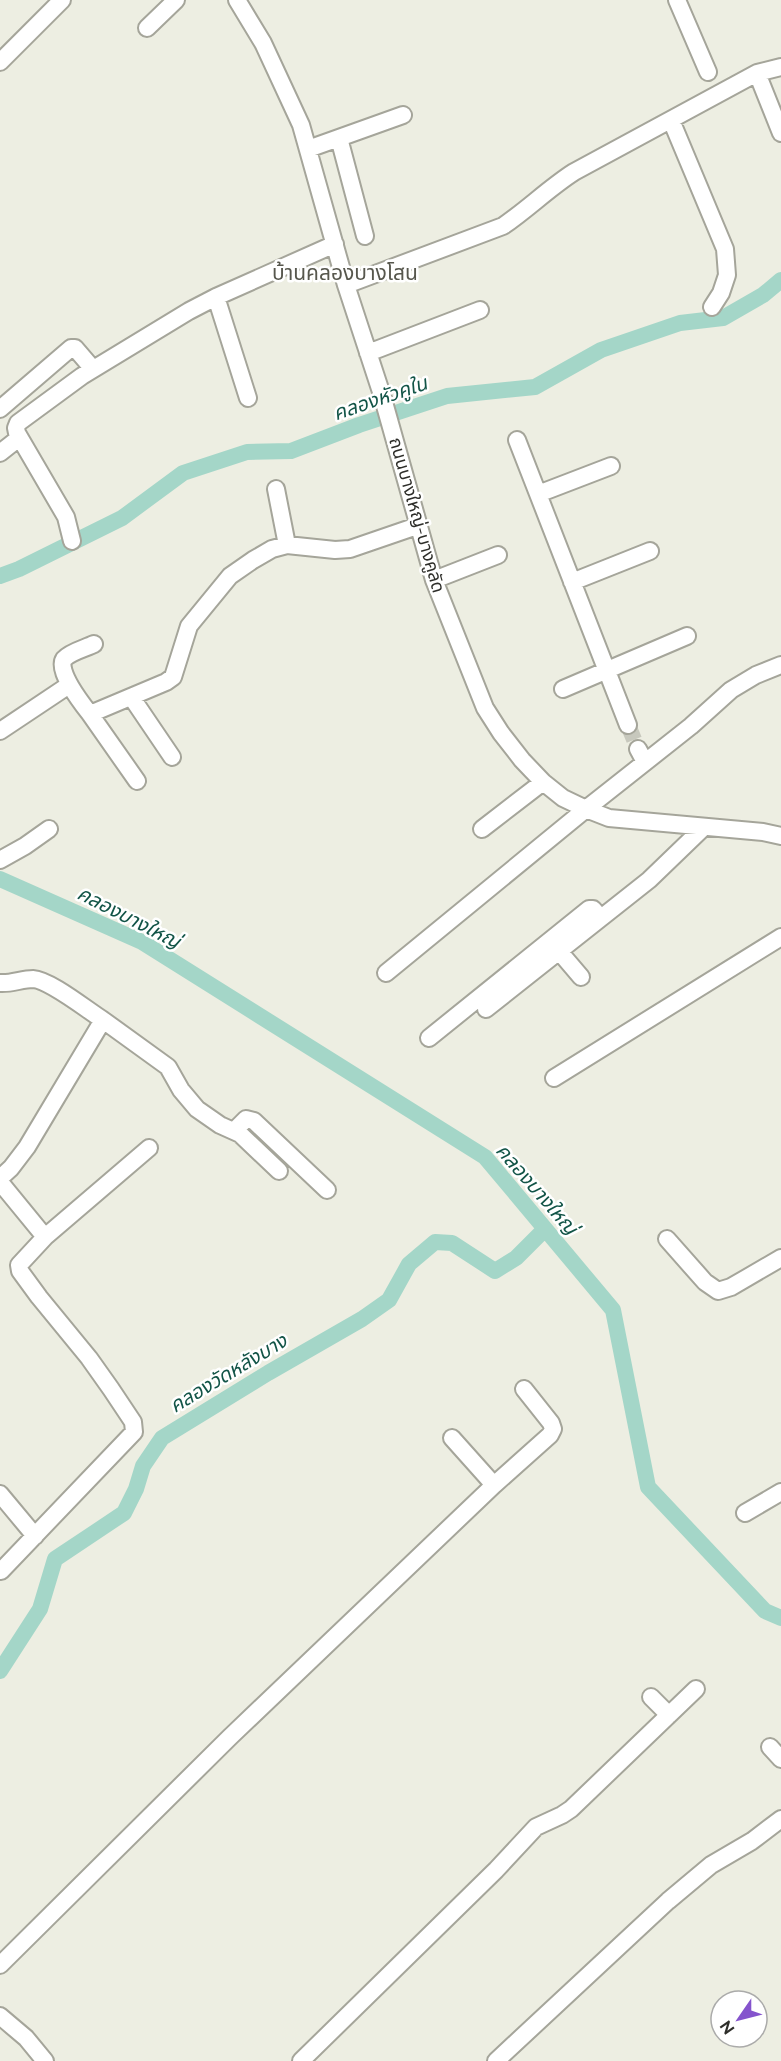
<svg xmlns="http://www.w3.org/2000/svg" width="781" height="2061" font-family="Raleway,'Noto Sans Thai',sans-serif">
	<style>
		.lines { fill: none; stroke-linecap: round; stroke-linejoin: round }
		.canal { stroke: #a4d6c8; stroke-width: 16 }
		.minor-tunnel { stroke: #c7c8bd; stroke-width: 16; stroke-dasharray: 16 8; stroke-linecap: butt }
		.minor-casing { stroke: #a5a59a; stroke-width: 20 }
		.minor { stroke: #fff; stroke-width: 16 }
		.labels { text-anchor: middle; stroke-width: 5; stroke-linejoin: round; paint-order: stroke }
		.street-label { font-size: 18px; fill: #2e2e2a; stroke: #fff }
		.water-label { font-size: 20px; font-style: italic; fill: #125447; stroke: #fff }
		.quarter-label { font-size: 21px; fill: #57574d; stroke: #fff }
	</style>
	<rect width="100%" height="100%" fill="#edeee2"/>
	<g class="lines">
		<path class="canal" d="M0,576L19,569L122,518L183,473L247,452L291,451L359,425L447,396L535,387L601,350L680,323L723,318L763,295L781,280
			M0,879L142,942L485,1157L613,1310L648,1487L765,1611L781,1618
			M0,1671L40,1609L55,1559L124,1513L136,1489L143,1466L162,1438L268,1373L362,1319L389,1300L409,1264L435,1242L452,1243L495,1271L516,1258L545,1229"/>
		<path class="minor-tunnel" d="M628,725L638,749"/>
		<g class="minor-casing">
			<path id="minor" d="M237,0L263,43L301,125L346,285L382,395L434,580L485,708L501,733L522,760L543,782L563,798L586,809L609,818L763,832L781,836
				M677,0L708,72
				M147,28L176,0
				M0,62L62,0
				M757,73L781,133
				M671,120L725,249L727,275L721,293L712,307
				M339,138L365,236
				M308,149L403,115
				M346,285L503,226C528,209 549,188 574,172L757,73L781,67
				M216,297L248,398
				M368,353L480,310
				M0,409L71,348H75L93,369
				M517,440L628,725
				M0,453L19,438
				M276,489L287,545
				M538,494L611,466
				M72,541L66,517L17,433L16,428L18,423L82,376L189,311L216,297L335,244
				M434,580L498,555
				M572,582L650,551
				M94,644C86,648 70,652 64,659C56,671 83,705 90,714L166,682L173,677L189,626L230,576L253,560L272,549L287,545L335,550L350,549L417,526
				M563,689L687,636
				M132,698L172,757
				M90,714L137,781
				M0,731L69,685
				M638,749L645,762
				M482,829L543,782
				M0,860L25,846L49,829
				M558,950L581,977
				M386,973L586,809L691,726L731,690L756,675L781,665
				M0,983C11,984 22,979 33,979C50,980 87,1010 103,1020L27,1147L11,1168L0,1178
				M486,1009L649,880L704,827
				M103,1020L168,1067L181,1090L197,1109L220,1125L240,1134L279,1171
				M429,1038L589,909H593L600,917
				M554,1078L781,937
				M234,1131L246,1119L254,1121L327,1190
				M0,1182L45,1237
				M667,1239L705,1282L718,1291L731,1287L781,1258
				M494,1485L550,1435L553,1429L551,1423L524,1389
				M0,1494L35,1536
				M745,1513L781,1492
				M1,1571L134,1432L133,1422L111,1389L89,1358L39,1297L20,1271L19,1265L45,1237L149,1148
				M651,1697L669,1715
				M770,1747L781,1759
				M0,1965L230,1737L494,1485L452,1438
				M0,2016L26,2038L45,2061
				M301,2061L496,1870L536,1827L562,1815L571,1809L696,1689
				M496,2061L668,1901L711,1865L752,1841L781,1819"/>
		</g>
		<use href="#minor" class="minor"/>
	</g>
	<g class="labels">
		<g class="street-label">
			<text transform="translate(417 515) rotate(74)" y="6">ถนนบางใหญ่-บางคูลัด</text>
		</g>
		<g class="water-label">
			<text transform="translate(380 398) rotate(-19)" y="7">คลองหัวคูใน</text>
			<text transform="translate(129 917) rotate(27)" y="7">คลองบางใหญ่</text>
			<text transform="translate(537 1189) rotate(49)" y="7">คลองบางใหญ่</text>
			<text transform="translate(228 1373) rotate(-31)" y="7">คลองวัดหลังบาง</text>
		</g>
		<g class="quarter-label">
			<text x="345" y="280">บ้านคลองบางโสน</text>
		</g>
	</g>
	<g transform="translate(739 2019) rotate(235)"><circle r="28" fill="#ffffff" stroke="#ababaa" stroke-width="1.5"/>
	<path d="M0-4.5L10 22L0 15L-10 22Z" fill="#8554cd"/>
	<text y="-9" font-size="16" font-weight="bold" text-anchor="middle" fill="#2e2e2a">N</text>
	</g>
</svg>
